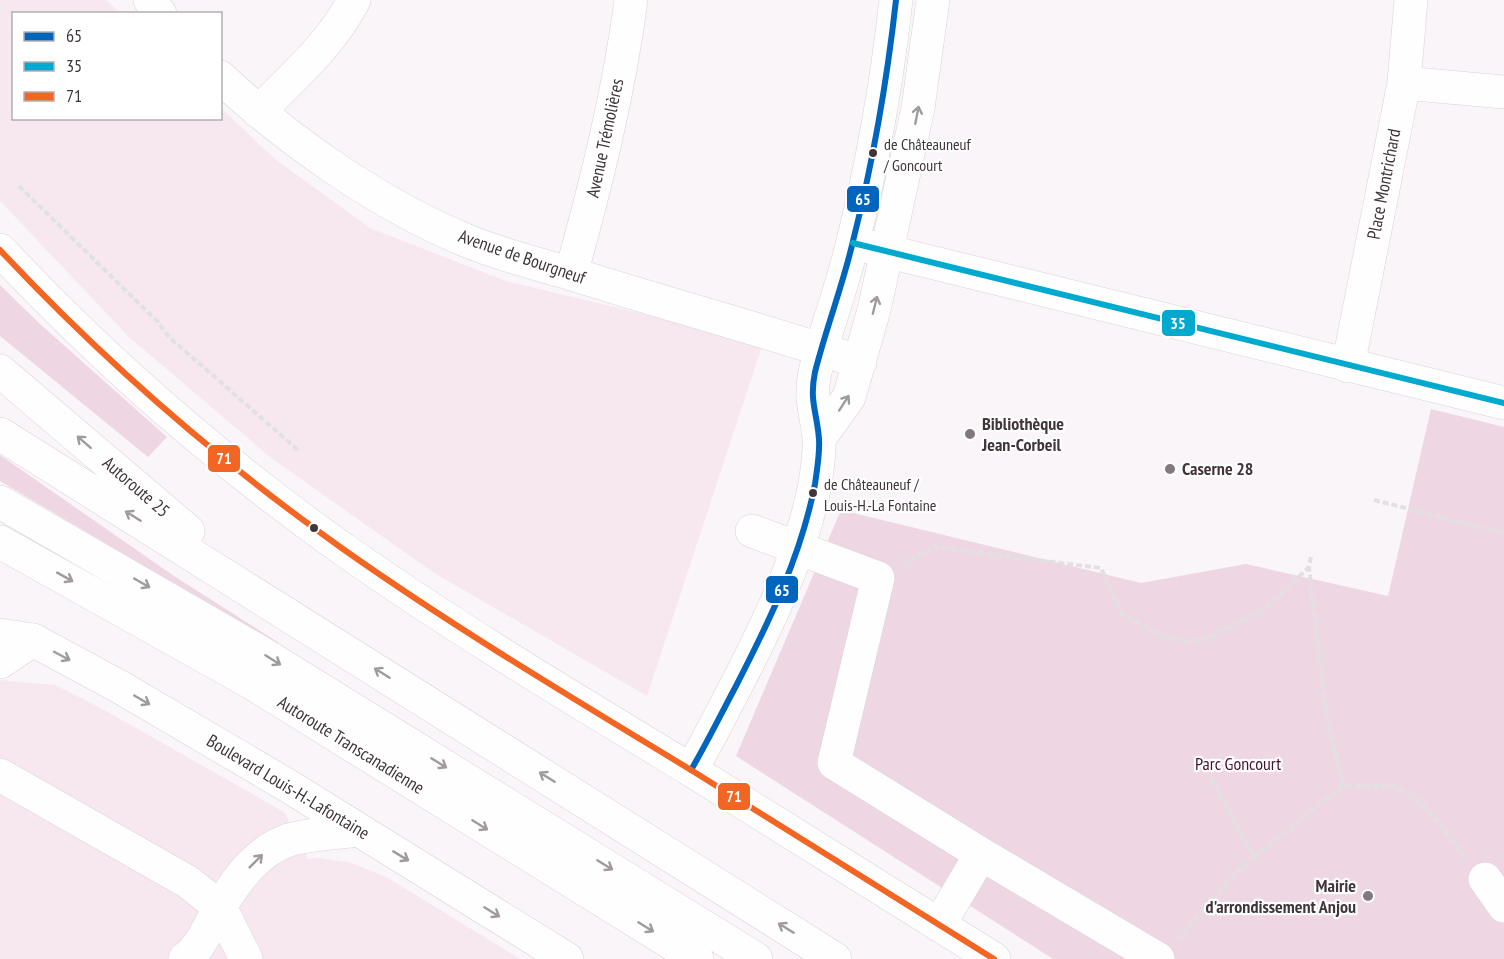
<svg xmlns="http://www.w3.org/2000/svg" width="1504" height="959" font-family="'PT Sans Narrow',sans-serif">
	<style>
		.built { fill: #f7e8f0 }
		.green { fill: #eed7e3 }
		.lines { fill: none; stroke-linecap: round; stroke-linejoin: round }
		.minor-casing { stroke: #dad2d6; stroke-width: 34 }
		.major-casing { stroke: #dad2d6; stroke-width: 34 }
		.highway-casing { stroke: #dad2d6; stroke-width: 34 }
		.path { stroke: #e2e0e1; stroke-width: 4; stroke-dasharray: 6 3; stroke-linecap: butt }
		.minor { stroke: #fefefe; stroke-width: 33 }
		.major { stroke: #fefefe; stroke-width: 33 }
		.highway { stroke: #fefefe; stroke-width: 33 }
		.bus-1-casing { stroke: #fff; stroke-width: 10 }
		.bus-2-casing { stroke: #fff; stroke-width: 10 }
		.bus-3-casing { stroke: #fff; stroke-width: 10 }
		.bus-1 { stroke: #0065bd; stroke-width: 6 }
		.bus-2 { stroke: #00a9ce; stroke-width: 6 }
		.bus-3 { stroke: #f26522; stroke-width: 6 }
		.oneway { stroke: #a09a9c }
		.bus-dot { fill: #41353b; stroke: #fff; stroke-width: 2 }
		.poi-dot { fill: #82787d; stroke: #fff; stroke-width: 2 }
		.labels { text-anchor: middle; stroke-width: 4.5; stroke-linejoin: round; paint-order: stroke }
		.bus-label { font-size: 16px; fill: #41353b; stroke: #fff; text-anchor: start }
		.street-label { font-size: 18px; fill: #41353b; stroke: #fff }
		.poi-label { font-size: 18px; font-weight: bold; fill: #41353b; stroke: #fff; text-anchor: start }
		.park-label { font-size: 18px; fill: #451331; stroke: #fff }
		.line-badge { stroke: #fff; stroke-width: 2 }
		.badge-label { font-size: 16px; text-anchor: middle; font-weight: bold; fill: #fff }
	</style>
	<rect width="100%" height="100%" fill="#faf5f8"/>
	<path class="built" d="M0,0H106L120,13L14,14V118H220L221,108L275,159L370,228L506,281L715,331L762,346L647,696L434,573L270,457L130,338L0,201Z
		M0,680L55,685L99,707L284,812L289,821L286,825L307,853V859L320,858L352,863L388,878L520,959H0Z"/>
	<path class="green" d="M0,285L39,323L167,437L148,457L0,336Z
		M1431,409L1504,427V959H1053L736,756L841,510L1141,583L1246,564L1388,596Z
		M0,455L174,576L279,643L276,648L161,576L0,481Z"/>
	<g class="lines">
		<g class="minor-casing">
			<path id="minor" d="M150,0L160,14
				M220,77C290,142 377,203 465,240C498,254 534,263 569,273C666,304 764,330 860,362
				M1404,83L1504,92
				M259,112C293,76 331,45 354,0
				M853,243L1504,403
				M571,274C596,184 619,93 631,0
				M1348,366L1404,83L1411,0
				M819,439L849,397L874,310L918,108L933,0
				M752,531L878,578L834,763L981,854L1158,959
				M0,662L33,640
				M691,770C707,743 721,714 736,686C769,622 801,556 815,484C817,470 820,453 819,439C817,412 809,401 815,372C826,328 843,285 853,241C873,162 887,81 896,0
				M0,775L188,882L220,907L246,959
				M1485,879L1504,906
				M939,925L981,854
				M185,959C203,946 209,924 221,906C237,879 258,850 289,840C308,834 338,833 358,830"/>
		</g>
		<g class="major-casing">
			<path id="major" d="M0,250C104,361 219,461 343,549C455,628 574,699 691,770C792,832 893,897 994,959
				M0,635L33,640L120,687L285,784L567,959"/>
		</g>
		<g class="highway-casing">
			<path id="highway" d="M0,371L188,531
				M0,434L835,959
				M0,502L265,655L756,959
				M0,542L252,683L697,959"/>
		</g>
		<path class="path" d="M19,186L158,322L169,337L298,450
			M1374,500L1504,533
			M1311,557L1309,567L1326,712L1343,786
			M902,565L934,547L1101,568L1121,613L1163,637L1187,641L1209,638L1265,609L1309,567
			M1211,778L1254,857L1343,786H1393L1420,801L1467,858
			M1177,940L1234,875L1254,857"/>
		<use href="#minor" class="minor"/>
		<use href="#major" class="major"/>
		<use href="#highway" class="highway"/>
		<g class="bus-1-casing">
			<path id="bus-1" d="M691,770C707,743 721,714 736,686C769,622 801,556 815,484C817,470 820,453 819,439C817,412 809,401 815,372C826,328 843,285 853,241C873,162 887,81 896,0"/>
		</g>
		<g class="bus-2-casing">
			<path id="bus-2" d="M853,243L1504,403"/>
		</g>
		<g class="bus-3-casing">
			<path id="bus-3" d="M0,250C104,361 219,461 343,549C455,628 574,699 691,770C792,832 893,897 994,959"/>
		</g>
		<use href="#bus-1" class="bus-1"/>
		<use href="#bus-2" class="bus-2"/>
		<use href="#bus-3" class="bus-3"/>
	</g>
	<defs><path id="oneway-shaft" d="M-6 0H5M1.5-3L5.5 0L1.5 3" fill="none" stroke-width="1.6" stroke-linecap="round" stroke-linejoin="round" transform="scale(1.5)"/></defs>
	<g class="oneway">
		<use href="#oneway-shaft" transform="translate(917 115) rotate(-79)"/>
		<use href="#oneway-shaft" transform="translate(875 305) rotate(-76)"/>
		<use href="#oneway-shaft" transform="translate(844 403) rotate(-57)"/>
		<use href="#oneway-shaft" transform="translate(84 442) rotate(-139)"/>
		<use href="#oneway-shaft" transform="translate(133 516) rotate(-148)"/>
		<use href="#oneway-shaft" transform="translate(65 577) rotate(29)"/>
		<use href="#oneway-shaft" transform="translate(142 583) rotate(30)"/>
		<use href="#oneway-shaft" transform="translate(62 656) rotate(28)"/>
		<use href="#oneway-shaft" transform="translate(273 660) rotate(32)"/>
		<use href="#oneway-shaft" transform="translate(382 673) rotate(-148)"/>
		<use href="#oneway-shaft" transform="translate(142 700) rotate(30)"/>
		<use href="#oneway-shaft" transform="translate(439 763) rotate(32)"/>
		<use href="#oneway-shaft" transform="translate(547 777) rotate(-148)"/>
		<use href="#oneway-shaft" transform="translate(480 825) rotate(32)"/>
		<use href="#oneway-shaft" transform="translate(401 856) rotate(31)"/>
		<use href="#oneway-shaft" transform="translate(256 861) rotate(-45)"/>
		<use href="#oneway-shaft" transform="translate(605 865) rotate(32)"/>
		<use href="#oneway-shaft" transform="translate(492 912) rotate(32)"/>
		<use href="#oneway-shaft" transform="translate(646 927) rotate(32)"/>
		<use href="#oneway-shaft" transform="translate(786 928) rotate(-148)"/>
	</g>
	<g class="bus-dot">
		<circle cx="873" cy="153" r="5"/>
		<circle cx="813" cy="493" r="5"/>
		<circle cx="314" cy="528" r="5"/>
	</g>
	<g class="poi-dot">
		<circle cx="970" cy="434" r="6"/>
		<circle cx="1170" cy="469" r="6"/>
		<circle cx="1368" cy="896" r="6"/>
	</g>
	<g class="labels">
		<g class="bus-label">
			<text x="884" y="150">de Châteauneuf<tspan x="884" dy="21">/ Goncourt</tspan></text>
			<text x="824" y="490">de Châteauneuf /<tspan x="824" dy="21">Louis-H.-La Fontaine</tspan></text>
		</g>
		<g class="street-label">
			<text transform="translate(605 138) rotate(-78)" y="6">Avenue Trémolières</text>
			<text transform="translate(1384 184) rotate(-79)" y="6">Place Montrichard</text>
			<text transform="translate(522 257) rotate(19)" y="6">Avenue de Bourgneuf</text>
			<text transform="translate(136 487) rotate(41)" y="6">Autoroute 25</text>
			<text transform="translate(351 745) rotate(32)" y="6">Autoroute Transcanadienne</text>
			<text transform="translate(288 787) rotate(31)" y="6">Boulevard Louis-H.-Lafontaine</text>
		</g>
		<g class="poi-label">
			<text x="982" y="430">Bibliothèque<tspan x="982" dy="21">Jean-Corbeil</tspan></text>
			<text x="1182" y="475">Caserne 28</text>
			<text x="1356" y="892" text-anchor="end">Mairie<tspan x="1356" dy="21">d'arrondissement Anjou</tspan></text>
		</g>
		<g class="park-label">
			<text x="1238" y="770">Parc Goncourt</text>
		</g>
	</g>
	<g class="line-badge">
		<rect x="846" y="185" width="34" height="28" rx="6" fill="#0065bd"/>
		<rect x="1161" y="309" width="35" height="28" rx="6" fill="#00a9ce"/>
		<rect x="207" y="444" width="34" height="29" rx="6" fill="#f26522"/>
		<rect x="765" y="575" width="34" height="29" rx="6" fill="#0065bd"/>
		<rect x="717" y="782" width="34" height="29" rx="6" fill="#f26522"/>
	</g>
	<g class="badge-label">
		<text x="863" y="205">65</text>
		<text x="1178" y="329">35</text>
		<text x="224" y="464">71</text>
		<text x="782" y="596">65</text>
		<text x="734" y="802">71</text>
	</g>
	<rect x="12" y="12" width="210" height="108" fill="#ffffff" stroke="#b3aeb1" stroke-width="1.5"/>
	<rect x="24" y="32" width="30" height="9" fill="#0065bd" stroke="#b3aeb1" stroke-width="1.5"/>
	<text x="66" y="42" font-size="18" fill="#41353b">65</text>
	<rect x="24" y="62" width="30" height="9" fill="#00a9ce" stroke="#b3aeb1" stroke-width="1.5"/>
	<text x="66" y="72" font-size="18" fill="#41353b">35</text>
	<rect x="24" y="92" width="30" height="9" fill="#f26522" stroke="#b3aeb1" stroke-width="1.5"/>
	<text x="66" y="102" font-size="18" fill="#41353b">71</text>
</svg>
